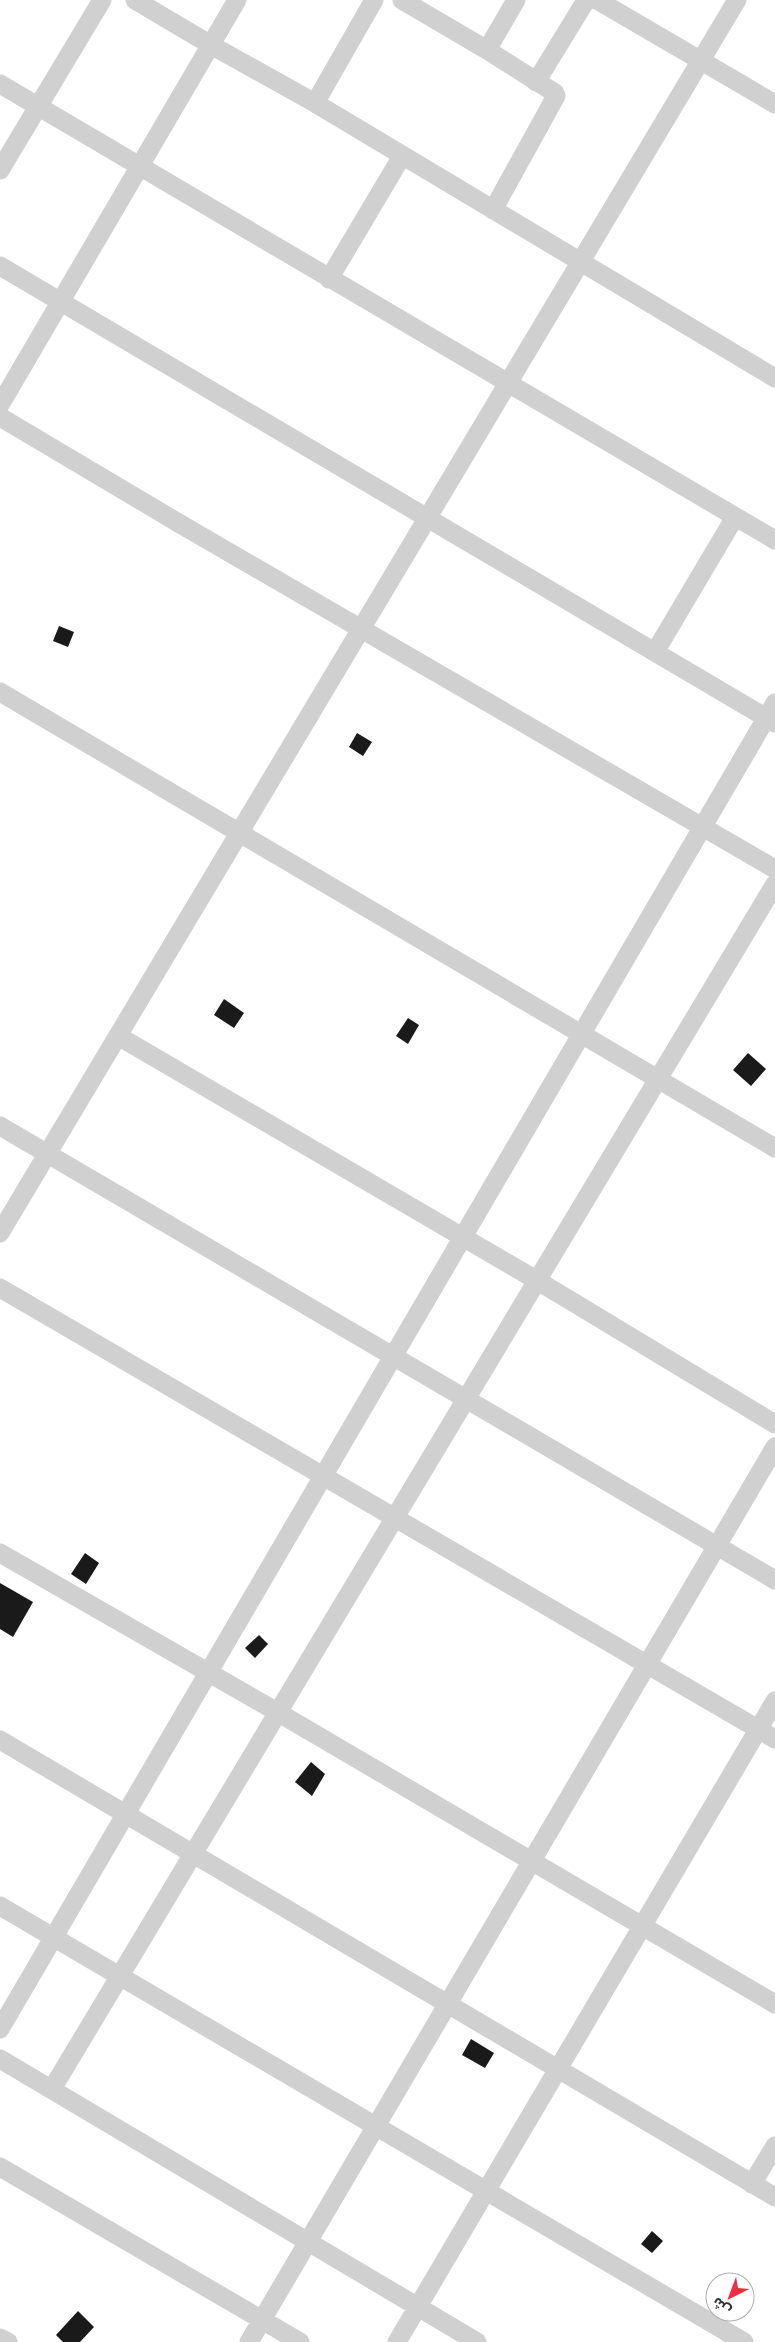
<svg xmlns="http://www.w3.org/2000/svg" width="775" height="2342" font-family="'DM Sans','Noto Sans Arabic',sans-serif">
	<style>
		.building { fill: #1a1a1a }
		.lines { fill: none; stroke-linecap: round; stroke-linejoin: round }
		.minor { stroke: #d0d0d0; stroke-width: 19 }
	</style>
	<rect width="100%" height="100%" fill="#fff"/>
	<path class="building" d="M59,626L74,632L68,647L53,641Z
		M357,733L372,742L363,756L349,747Z
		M224,999L244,1013L234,1028L214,1015Z
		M408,1018L419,1025L408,1044L396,1036Z
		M748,1053L766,1069L751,1086L733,1070Z
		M85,1553L99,1563L86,1584L71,1574Z
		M0,1583L33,1602L13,1637L0,1629Z
		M259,1635L268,1644L255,1658L245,1648Z
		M311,1762L325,1774L312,1796L295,1782Z
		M471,2039L494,2053L485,2068L462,2055Z
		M652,2231L663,2241L652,2253L641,2244Z
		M78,2311L94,2327L80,2342H63L56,2335Z"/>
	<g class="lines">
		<path class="minor" d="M135,0L211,45L315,103L775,378
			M402,0L487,50L555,93L556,96L493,210
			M597,0L775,104
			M487,50L516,0
			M536,82L585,2L589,0
			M0,84L775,540
			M315,103L374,0
			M0,170L102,0
			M0,266L775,723
			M329,279L402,156
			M0,405L237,0
			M0,417L182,525L775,869
			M655,652L735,517
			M0,692L775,1148
			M118,1036L538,1281L775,1424
			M0,1126L775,1580
			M0,1233L737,0
			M0,1288L775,1739
			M0,1553L279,1713L775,2004
			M0,1740L775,2197
			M0,1906L744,2342
			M0,2029L775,703
			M0,2059L477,2342
			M52,2089L775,884
			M0,2167L300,2342
			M752,2184L775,2146
			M0,2338L8,2342
			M249,2342L775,1447
			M397,2342L775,1701"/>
	</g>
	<g transform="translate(730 2297) rotate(222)"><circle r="24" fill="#ffffff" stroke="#adadad"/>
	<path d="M0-4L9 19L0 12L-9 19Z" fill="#f12e41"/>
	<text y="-8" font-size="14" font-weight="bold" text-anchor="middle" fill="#333333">ش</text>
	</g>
</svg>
